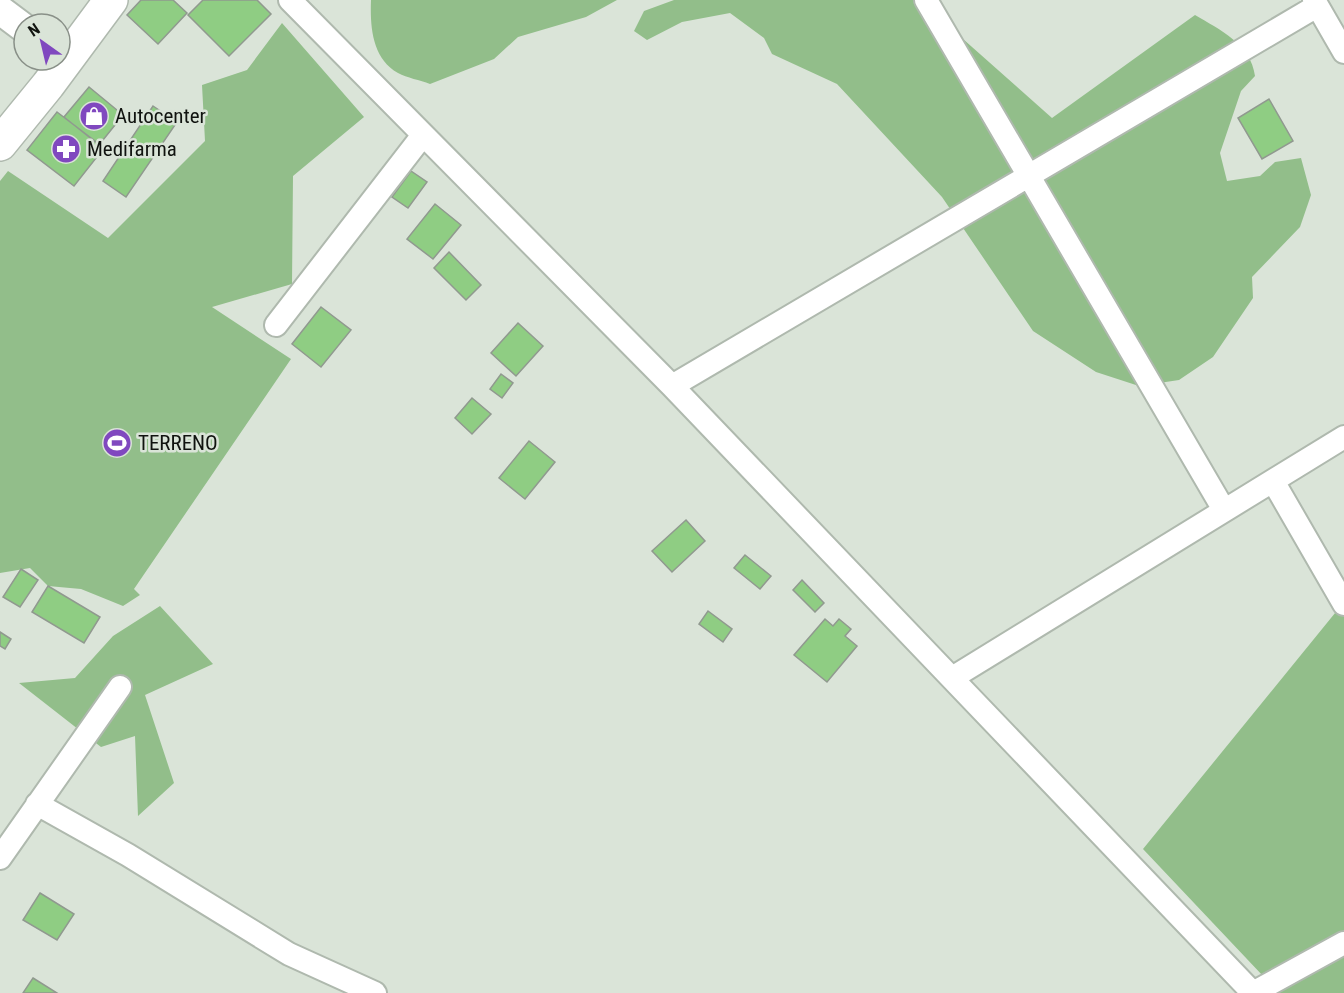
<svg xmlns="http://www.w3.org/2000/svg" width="1344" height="993" font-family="'Roboto Condensed',sans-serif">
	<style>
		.green { fill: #92be8a }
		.building { fill: #8fcd83; stroke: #90998f; stroke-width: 1.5 }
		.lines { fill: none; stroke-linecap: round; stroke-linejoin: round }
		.minor-casing { stroke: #afb9ae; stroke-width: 26 }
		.tertiary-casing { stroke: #afb9ae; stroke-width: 32 }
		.secondary-casing { stroke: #afb9ae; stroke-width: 36 }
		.minor { stroke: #fff; stroke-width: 22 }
		.tertiary { stroke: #fff; stroke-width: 28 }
		.secondary { stroke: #fff; stroke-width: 33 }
		.labels { text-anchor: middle; stroke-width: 5; stroke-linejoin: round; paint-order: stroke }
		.poi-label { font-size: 21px; fill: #10130f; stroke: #dae4d8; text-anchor: start }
	</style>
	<rect width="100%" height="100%" fill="#dae4d8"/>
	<path class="green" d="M371,0H617L586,17L518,37L494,59L430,84C420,80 407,78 398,73C372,58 370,27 371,0Z
		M674,0H919L1052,118L1195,15C1220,30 1251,44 1255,76L1241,91L1220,153L1227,181L1260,176L1275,162L1301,158L1311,195L1300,227L1252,277L1253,298L1213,357L1179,380L1139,386L1096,372L1033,331L942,197L837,84L772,54L764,38L730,13L682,22L647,40L634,31L644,11Z
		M282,23L364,117L293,176L292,284L212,307L291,359L134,589L140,595L123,606L81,589L48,586L30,568L0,573V181L8,171L108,238L205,141L202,85L247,70Z
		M1344,602V993H1279L1143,849Z
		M160,606L213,664L145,695L174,783L138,816L135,736L101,747L19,683L75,678L113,636Z"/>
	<path class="building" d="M141,0H173L187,13L158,44L127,15Z
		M203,0H257L271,14L229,56L188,15Z
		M89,87L123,115L99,145L64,117Z
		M1269,99L1293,141L1262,159L1238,118Z
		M153,106L177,122L126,197L103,181Z
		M57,112L104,148L74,186L27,150Z
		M411,171L427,182L408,208L392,197Z
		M435,204L461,225L433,259L407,239Z
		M449,252L481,285L466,300L434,268Z
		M321,307L351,330L321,367L292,344Z
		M518,323L543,346L516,376L491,353Z
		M501,374L513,383L502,398L490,389Z
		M472,398L491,414L472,434L455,418Z
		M529,441L555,462L525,499L499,478Z
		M686,520L705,541L672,572L652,551Z
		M745,555L771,576L760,589L734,568Z
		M21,569L38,580L20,607L3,597Z
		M802,580L824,603L815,612L793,590Z
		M48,586L100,617L84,643L32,612Z
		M708,611L732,629L723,642L699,624Z
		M825,619L833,626L839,619L851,629L845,636L857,646L827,682L794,655Z
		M0,632L11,639L5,649L0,646Z
		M40,893L74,914L57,940L23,920Z
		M33,978L57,993H23Z"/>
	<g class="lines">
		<g class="minor-casing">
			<path id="minor" d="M290,0L672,386L1253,993
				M926,0L1224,510
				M1314,0L1344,52
				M276,325L423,135
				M672,386L1317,6
				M1273,481L1344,604
				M952,678L1344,437
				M37,804L128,855L289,954L375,993
				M0,858L120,687
				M1253,993L1344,943"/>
		</g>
		<g class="tertiary-casing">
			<path id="tertiary" d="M0,10L24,28"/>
		</g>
		<g class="secondary-casing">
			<path id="secondary" d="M0,144L48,85L111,0"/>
		</g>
		<use href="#minor" class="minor"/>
		<use href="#tertiary" class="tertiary"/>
		<use href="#secondary" class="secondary"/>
	</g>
	<defs>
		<g id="shop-disc" transform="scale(1.5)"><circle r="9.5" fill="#8048bf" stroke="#dae4d8"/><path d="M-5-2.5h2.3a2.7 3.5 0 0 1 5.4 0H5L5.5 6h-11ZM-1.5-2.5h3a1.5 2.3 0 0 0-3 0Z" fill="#fff"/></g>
		<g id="pharmacy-disc" transform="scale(1.5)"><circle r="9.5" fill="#8048bf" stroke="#dae4d8"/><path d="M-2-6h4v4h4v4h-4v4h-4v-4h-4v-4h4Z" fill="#fff"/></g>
		<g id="stadium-disc" transform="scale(1.5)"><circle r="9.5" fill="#8048bf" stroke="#dae4d8"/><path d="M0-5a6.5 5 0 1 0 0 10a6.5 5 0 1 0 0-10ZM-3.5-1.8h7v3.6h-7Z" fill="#fff"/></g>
	</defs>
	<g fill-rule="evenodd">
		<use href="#shop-disc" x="94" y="116"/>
		<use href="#pharmacy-disc" x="66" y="149"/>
		<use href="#stadium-disc" x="117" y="443"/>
	</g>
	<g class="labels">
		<g class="poi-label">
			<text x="115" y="123">Autocenter</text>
			<text x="87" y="156">Medifarma</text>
			<text x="138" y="450">TERRENO</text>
		</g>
	</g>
	<g transform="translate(42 42) rotate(326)"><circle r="28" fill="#dae4d8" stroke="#899088" stroke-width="1.5"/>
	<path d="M0-4.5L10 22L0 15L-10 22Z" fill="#8048bf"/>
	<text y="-9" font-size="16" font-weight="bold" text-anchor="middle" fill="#10130f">N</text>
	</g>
</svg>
